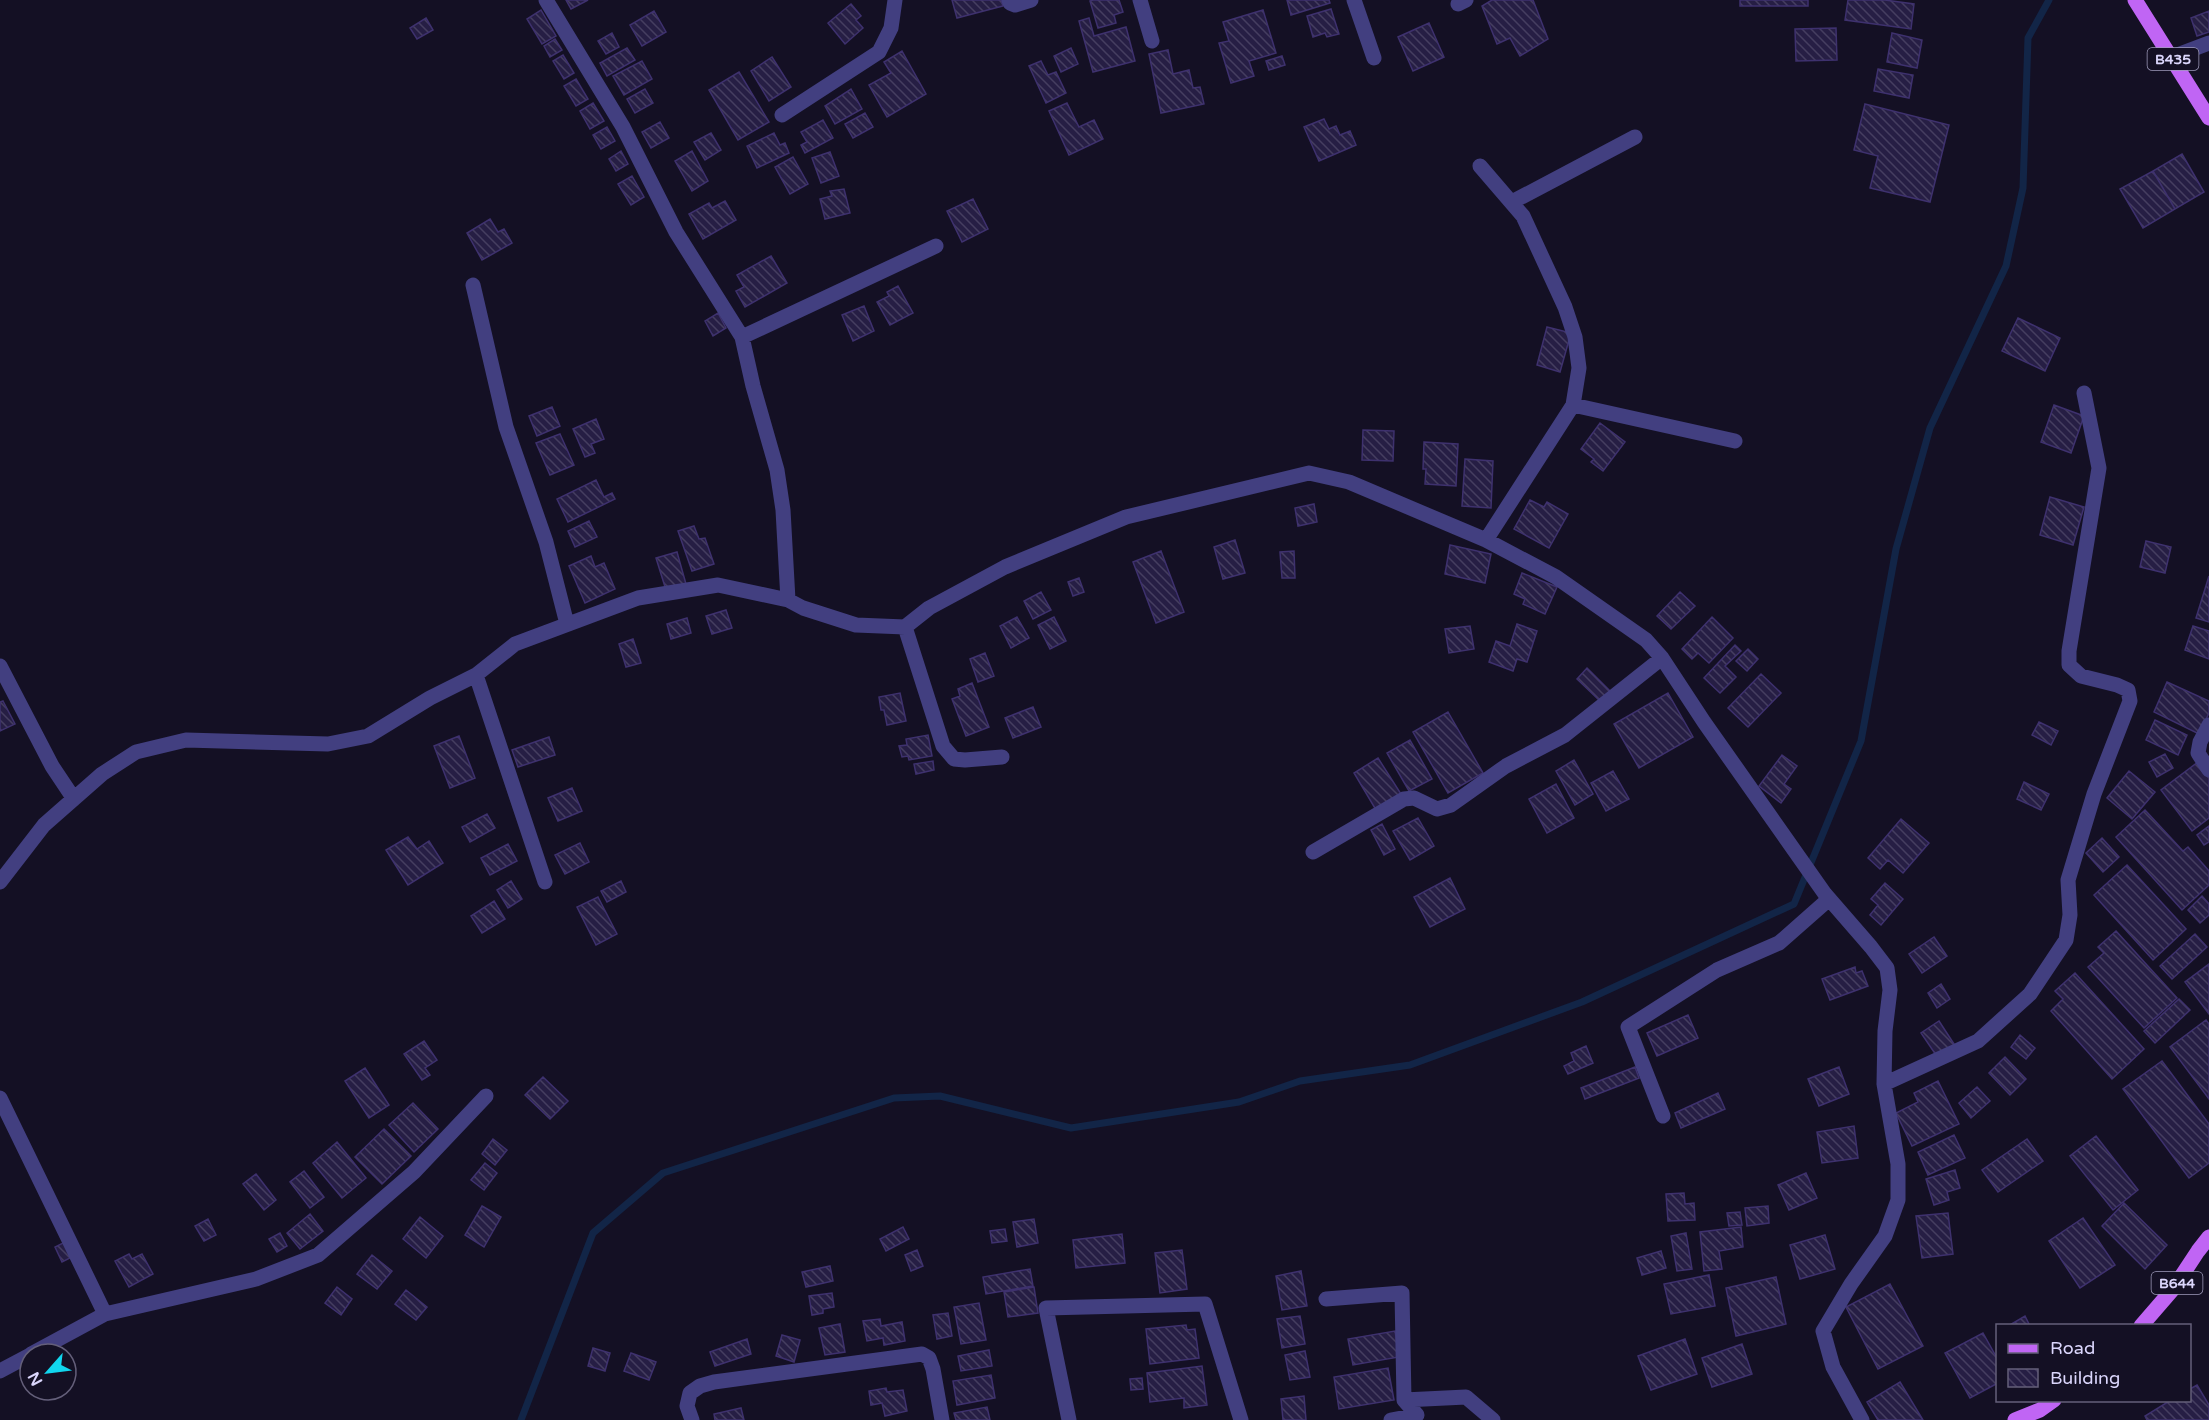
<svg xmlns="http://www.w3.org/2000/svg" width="2209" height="1420" font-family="'Varela Round',sans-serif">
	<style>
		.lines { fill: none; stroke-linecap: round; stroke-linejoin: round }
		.stream { stroke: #122547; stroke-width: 7 }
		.building { fill: url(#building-back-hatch); stroke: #3e316e; stroke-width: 1.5 }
		.street { stroke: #423f80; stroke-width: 15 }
		.primary { stroke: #c065f4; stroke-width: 15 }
		.labels { text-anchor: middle; stroke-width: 6; stroke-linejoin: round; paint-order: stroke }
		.shield { fill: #141024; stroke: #9f9bbb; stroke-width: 1.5 }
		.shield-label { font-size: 14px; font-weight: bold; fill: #dbd6fc }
	</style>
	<defs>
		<pattern id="building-back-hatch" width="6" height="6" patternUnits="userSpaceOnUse" patternTransform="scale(1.5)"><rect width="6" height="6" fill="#261e44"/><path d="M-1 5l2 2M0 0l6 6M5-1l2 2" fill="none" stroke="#453e60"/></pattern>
	</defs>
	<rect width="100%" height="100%" fill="#141024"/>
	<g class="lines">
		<path class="stream" d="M521,1420L593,1233L663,1173L894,1098L940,1096L1071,1128L1239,1102L1300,1081L1410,1065L1582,1002L1794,904L1861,741L1896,549L1930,428L2006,266L2023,188L2028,38L2049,0"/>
	</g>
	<path class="building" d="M566,0H588L571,9Z
		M952,0H1001L1003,6L957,18Z
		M1093,0H1119L1123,12L1114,15L1116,23L1098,28L1090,1Z
		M1287,0H1329L1330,3L1291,15Z
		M1492,0H1533L1548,39L1520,56L1510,38L1497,44L1482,6Z
		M1740,0H1808V6H1740Z
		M1848,0H1885L1914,4L1911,29L1845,20Z
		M851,4L861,16L856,20L863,28L845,44L828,23Z
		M1331,9L1339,34L1327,37L1325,33L1313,37L1307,16Z
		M541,10L556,36L542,44L527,19Z
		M1263,10L1276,53L1249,61L1254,76L1231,83L1219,43L1229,41L1223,22Z
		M654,11L666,32L642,46L630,25Z
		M2209,11V32L2197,36L2191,18Z
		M426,18L433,30L417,39L410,28Z
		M1089,18L1094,36L1126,27L1135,61L1093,72L1079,21Z
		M1429,23L1444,57L1413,71L1398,37Z
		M1836,28L1837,60L1796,61L1795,29Z
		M612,33L619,47L606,54L598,41Z
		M1892,33L1922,40L1917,68L1887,62Z
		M555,39L562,50L550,57L544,46Z
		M627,48L635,60L607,76L600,63Z
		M1071,48L1078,64L1061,72L1054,56Z
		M1168,50L1173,74L1189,70L1193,88L1200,87L1204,104L1161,113L1149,54Z
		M902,51L926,94L887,117L869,85L891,73L884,62Z
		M563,55L574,73L564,79L553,61Z
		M1282,56L1285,65L1269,70L1266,61Z
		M772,57L791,87L769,101L751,71Z
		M642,61L652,79L624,95L613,76Z
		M1041,61L1048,75L1056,72L1066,93L1046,103L1029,66Z
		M1878,69L1913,75L1909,98L1874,91Z
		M739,72L769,122L738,140L709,90Z
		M576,79L588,99L576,106L564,86Z
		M645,89L653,103L635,113L627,99Z
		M851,89L862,109L835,124L825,106Z
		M593,103L604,121L590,129L580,111Z
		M1067,103L1079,127L1094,120L1103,139L1069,155L1049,111Z
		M1865,104L1949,125L1930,202L1870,188L1878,156L1854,150Z
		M865,113L873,127L853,138L845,124Z
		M1324,119L1329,129L1336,126L1340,135L1350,131L1356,145L1319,161L1304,127Z
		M823,120L833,138L805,153L801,145L807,142L801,132Z
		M660,122L669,138L651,148L642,132Z
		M607,127L615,141L601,149L593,135Z
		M711,133L721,150L705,160L694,142Z
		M774,133L780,145L785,143L789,153L757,168L747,146Z
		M621,151L628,164L616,171L609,159Z
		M692,151L708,181L692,191L675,161Z
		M830,152L839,176L821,183L812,158Z
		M2182,154L2204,192L2175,209L2153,171Z
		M793,157L808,184L790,194L775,167Z
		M2153,171L2175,209L2143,228L2120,189Z
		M632,176L644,197L631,205L618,184Z
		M844,189L850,213L825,219L820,199L832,196L830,191Z
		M973,199L988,229L962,242L947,211Z
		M725,201L736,220L703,239L689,214L709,203L712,208Z
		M490,219L498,232L504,229L512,243L482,260L467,233Z
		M771,256L787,283L745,307L736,291L744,287L737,275Z
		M898,286L913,313L890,325L877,302L889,296L887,292Z
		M864,306L874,331L853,341L842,315Z
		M718,313L726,328L713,336L705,321Z
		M2018,318L2060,338L2045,371L2002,351Z
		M1547,327L1571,333L1560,372L1537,365Z
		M2054,405L2084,416L2071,453L2041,442Z
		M552,407L560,426L537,436L529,416Z
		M596,419L604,439L591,444L595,453L585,457L573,429Z
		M1600,423L1625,442L1603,471L1591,462L1594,459L1581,449Z
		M1363,430L1394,431L1393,461L1362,460Z
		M560,434L574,465L550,475L536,443Z
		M1424,442L1458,444L1456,486L1425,484L1426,469H1423Z
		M1465,459L1493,461L1491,508L1462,506Z
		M596,480L604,497L612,493L615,499L568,522L557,499Z
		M2050,497L2084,507L2073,545L2040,535Z
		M1530,500L1544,507L1547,502L1568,514L1549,548L1514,529Z
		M1314,504L1317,522L1298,526L1295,508Z
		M589,521L597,537L575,547L568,531Z
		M694,526L699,539L705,538L714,564L692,571L678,531Z
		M1235,540L1245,573L1223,579L1214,547Z
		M2146,541L2171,547L2165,573L2140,567Z
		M1450,545L1491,554L1485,583L1445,574Z
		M1161,551L1184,612L1156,623L1133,562Z
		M1294,551L1295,578H1282L1280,552Z
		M677,552L686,584L666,590L656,558Z
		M591,556L595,567L604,563L615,589L585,603L569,566Z
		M1522,573L1557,587L1545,614L1523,604L1525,599L1514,594Z
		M2209,576V622L2196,618Z
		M1079,578L1084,592L1073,596L1068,582Z
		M1041,592L1051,610L1033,619L1024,601Z
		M1680,592L1695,606L1671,629L1657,616Z
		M726,610L732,628L712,634L706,616Z
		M1017,617L1029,638L1011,648L1000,626Z
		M1054,617L1066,641L1050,649L1038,625Z
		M1712,617L1733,638L1709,663L1698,653L1692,659L1682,649Z
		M687,618L691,633L671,639L667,624Z
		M1517,624L1537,631L1527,662L1517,659L1513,671L1489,662L1496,641L1510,646Z
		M1470,626L1474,649L1449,653L1445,629Z
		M2193,626L2209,631V659L2185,650Z
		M633,639L641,663L626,667L619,644Z
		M1735,645L1741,651L1725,666L1736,677L1720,693L1704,678Z
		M1748,649L1758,659L1747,671L1736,661Z
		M985,653L994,676L978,682L970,659Z
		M1587,668L1610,691L1600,701L1577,679Z
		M1761,674L1781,693L1748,727L1728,708Z
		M2167,682L2209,701V713L2199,734L2154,712Z
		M972,683L989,727L966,736L952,699L960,696L958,689Z
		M900,693L906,721L887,725L884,710H881L879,697Z
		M1668,693L1693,737L1639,768L1614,724Z
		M3,701L15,724L0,731V702Z
		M1033,707L1041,727L1013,738L1005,718Z
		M1448,712L1483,773L1448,793L1413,732Z
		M2155,720L2187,735L2178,755L2146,740Z
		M2039,722L2058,731L2051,745L2032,735Z
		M928,735L932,756L909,760L908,756L902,757L899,746L907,745L906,739Z
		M459,736L475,778L450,788L434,746Z
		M549,737L555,755L518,767L512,750Z
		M1410,740L1432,779L1409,791L1387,753Z
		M2165,754L2173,768L2157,777L2149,762Z
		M1782,755L1797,766L1784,784L1791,789L1781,803L1759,786Z
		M1378,758L1401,794L1376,810L1354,773Z
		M1574,760L1593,794L1575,805L1556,771Z
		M933,761L934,770L916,774L914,764Z
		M2198,762L2209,777V818L2192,831L2161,790Z
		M1613,771L1629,799L1606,811L1591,783Z
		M2129,771L2155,792L2132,819L2107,798Z
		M2024,782L2049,794L2041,810L2017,799Z
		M1556,784L1574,818L1547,833L1529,799Z
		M572,788L582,811L558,821L548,798Z
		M2145,810L2183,851L2188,847L2209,871V885L2182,910L2116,837Z
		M487,814L495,828L470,842L462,827Z
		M1418,818L1434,846L1410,860L1393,831Z
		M1901,819L1929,843L1903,873L1888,860L1880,869L1868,858Z
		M1382,824L1395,849L1384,855L1371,830Z
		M2209,826V842L2204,845L2197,835Z
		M408,837L417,849L429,841L443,863L408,885L386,850Z
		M2102,838L2119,857L2103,872L2086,853Z
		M580,843L589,862L565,874L555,855Z
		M508,844L517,861L490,875L481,858Z
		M2127,865L2186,929L2153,960L2094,895Z
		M1450,878L1465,909L1430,927L1414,897Z
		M511,881L522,899L508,908L497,890Z
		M621,881L626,892L607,902L601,891Z
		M1885,883L1903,899L1881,925L1870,915L1878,905L1871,899Z
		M2202,896L2209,904V915L2200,923L2188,910Z
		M598,897L617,934L596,945L577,907Z
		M494,901L505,919L482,933L471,916Z
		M2116,931L2177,998L2144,1028L2088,967L2104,953L2098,947Z
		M2195,934L2207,947L2172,979L2160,966Z
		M1934,937L1947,956L1922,973L1909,954Z
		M2209,964V1014L2185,982Z
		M1855,967L1856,973L1862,971L1868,986L1830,1000L1822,979Z
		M2075,973L2144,1049L2112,1079L2051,1011L2063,999L2055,991Z
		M1941,984L1950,999L1937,1008L1928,993Z
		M2179,999L2190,1010L2155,1043L2144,1031Z
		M1688,1015L1698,1038L1657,1056L1647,1033Z
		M2206,1020L2209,1024V1099L2170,1047Z
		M1939,1021L1956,1047L1938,1058L1921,1033Z
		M2020,1035L2035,1048L2026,1059L2011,1047Z
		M424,1041L437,1060L425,1068L430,1075L422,1080L404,1054Z
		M1586,1046L1593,1063L1568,1074L1564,1066L1574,1061L1571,1053Z
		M2005,1057L2026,1079L2010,1095L1989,1073Z
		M2162,1061L2209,1124V1163L2189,1178L2123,1089Z
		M1635,1067L1639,1078L1585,1099L1581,1088Z
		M1839,1067L1849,1094L1819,1106L1808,1079Z
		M365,1068L389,1105L369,1118L345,1081Z
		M543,1077L568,1101L550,1119L525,1095Z
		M1938,1081L1959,1124L1912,1146L1896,1113L1918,1102L1914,1093Z
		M1977,1087L1990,1101L1971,1118L1959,1103Z
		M1718,1093L1725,1109L1681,1128L1675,1113Z
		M413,1103L438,1129L414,1152L389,1125Z
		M1854,1126L1858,1158L1822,1163L1817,1132Z
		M384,1129L411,1156L382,1184L355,1157Z
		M1954,1135L1965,1158L1928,1175L1918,1152Z
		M2096,1136L2138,1190L2113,1210L2070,1156Z
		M493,1139L507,1150L495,1165L482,1154Z
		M2027,1139L2043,1161L1998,1192L1982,1170Z
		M337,1142L366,1178L342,1198L313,1163Z
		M485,1163L497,1173L484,1190L471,1180Z
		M1955,1170L1960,1188L1947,1192L1949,1200L1934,1205L1926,1179Z
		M304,1171L324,1197L310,1208L290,1182Z
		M1806,1173L1817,1198L1789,1210L1778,1185Z
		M256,1174L276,1200L264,1210L243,1184Z
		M1684,1193L1685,1204L1694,1203L1695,1220L1668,1221L1666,1194Z
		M2124,1203L2167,1245L2145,1269L2102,1226Z
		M482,1206L501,1217L484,1247L465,1235Z
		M1768,1206L1769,1223L1747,1226L1745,1208Z
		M1740,1212L1742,1225L1729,1226L1727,1213Z
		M1948,1213L1953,1254L1922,1258L1916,1216Z
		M310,1214L323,1231L300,1249L287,1233Z
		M420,1217L443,1236L426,1258L403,1239Z
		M2083,1218L2115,1265L2080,1288L2049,1241Z
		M208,1219L216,1235L204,1241L195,1226Z
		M1034,1219L1038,1243L1017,1247L1013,1222Z
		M903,1227L909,1239L886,1251L880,1239Z
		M1741,1227L1743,1247L1719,1251L1722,1269L1704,1271L1700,1232Z
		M1005,1229L1007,1241L992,1243L990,1231Z
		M280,1233L287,1246L277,1252L269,1239Z
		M1686,1233L1692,1269L1677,1271L1671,1236Z
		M1122,1234L1125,1263L1076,1268L1073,1240Z
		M1825,1235L1835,1269L1800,1279L1790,1245Z
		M67,1241L74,1256L62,1262L55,1247Z
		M917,1250L923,1266L911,1271L905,1255Z
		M1182,1250L1187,1289L1160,1293L1155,1253Z
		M1661,1251L1666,1268L1642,1275L1637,1258Z
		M129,1254L132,1259L142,1254L153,1274L129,1287L115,1261Z
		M372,1255L392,1271L377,1289L357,1274Z
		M830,1266L833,1281L806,1287L802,1272Z
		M1030,1269L1033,1286L986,1294L983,1277Z
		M1301,1271L1307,1306L1282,1310L1276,1276Z
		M1709,1275L1715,1306L1671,1314L1664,1284Z
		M1776,1277L1786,1324L1736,1336L1726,1288Z
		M1890,1284L1923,1346L1878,1369L1846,1307Z
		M337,1287L352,1299L341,1315L325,1303Z
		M1034,1287L1038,1313L1008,1317L1004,1292Z
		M406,1290L427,1307L416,1320L395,1304Z
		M832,1293L834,1307L823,1309V1313L812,1315L809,1296Z
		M979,1303L986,1340L961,1344L954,1307Z
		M948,1313L952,1336L937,1339L933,1315Z
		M1300,1316L1305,1344L1282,1348L1277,1319Z
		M2025,1316L2030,1326H2008Z
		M880,1319L881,1326L902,1322L905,1341L884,1345L883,1338L867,1341L863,1321Z
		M840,1324L845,1352L825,1355L819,1328Z
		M1186,1325L1187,1330L1195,1329L1199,1358L1150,1364L1146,1329Z
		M1395,1331L1399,1357L1353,1365L1348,1339Z
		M1983,1333L1998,1360V1383L1970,1398L1945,1353Z
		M782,1335L800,1340L794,1362L776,1356Z
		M747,1339L751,1354L715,1366L710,1352Z
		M1685,1339L1697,1374L1651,1390L1638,1356Z
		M1742,1344L1752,1374L1712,1387L1702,1358Z
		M593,1348L610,1353L605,1371L588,1366Z
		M989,1350L992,1366L961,1371L958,1356Z
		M1305,1351L1310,1377L1290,1380L1285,1355Z
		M631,1353L656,1362L649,1380L624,1371Z
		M1202,1366L1207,1405L1184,1408V1398L1150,1402L1147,1373Z
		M1388,1368L1394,1400L1339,1409L1334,1377Z
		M991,1375L995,1398L957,1405L953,1381Z
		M1142,1378L1143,1389L1131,1390L1130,1379Z
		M1900,1382L1923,1420H1878L1867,1402Z
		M2197,1385L2209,1405V1420H2147L2145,1416L2171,1400H2190V1389Z
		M886,1388L887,1392L903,1390L907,1411L885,1416L882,1403L871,1405L869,1391Z
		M1304,1396L1306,1420H1283L1281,1399Z
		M987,1407L990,1420H956L954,1413Z
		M741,1408L744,1420H715L714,1414Z"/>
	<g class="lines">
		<path class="street" d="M546,0L623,127L676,232L742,337L753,386L777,470L783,510L788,600
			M1009,0L1010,3L1015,5L1031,0
			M1140,0L1152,41
			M1354,0L1374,58
			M1458,4L1466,0
			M2172,57L2209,43
			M782,115L879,52L891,28L895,0
			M1480,166L1523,216L1565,307L1575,337L1579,368L1573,405L1486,540
			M1512,202L1635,137
			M473,285L506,427L546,542L567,624
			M742,337L936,246
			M1573,405L1735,441
			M905,627L943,746L954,759L965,760L1002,757
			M0,666L52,766L74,799
			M476,675L545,882
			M2209,725L2200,742L2198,753L2209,770
			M1313,852L1404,799L1414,798L1437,809L1451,805L1506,766L1565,735L1662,658
			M0,882L44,825L102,774L136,752L186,740L328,744L368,736L430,698L476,675L515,644L638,598L718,585L788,600L803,608L856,625L905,627L929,608L1005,567L1126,517L1309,473L1349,482L1486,540L1556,577L1646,640L1662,658L1704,722L1825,894L1871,947L1887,968L1890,990L1885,1031L1884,1084L1898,1164V1200L1885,1236L1851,1284L1823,1331L1833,1367L1862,1420
			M1884,1084L1978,1041L2030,994L2066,940L2070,915L2068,880L2094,794L2130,701L2128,690L2117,685L2081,676L2069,665V651L2099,468L2084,393
			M0,1098L105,1314L31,1354
			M1663,1116L1628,1027L1717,970L1779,943L1829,899
			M1326,1299L1402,1293L1404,1400L1417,1415L1391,1420
			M105,1314L256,1279L318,1255L414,1172L486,1096
			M0,1371L30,1355
			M1404,1400L1466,1397L1493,1420
			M692,1420L687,1406L690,1393L700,1386L714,1382L922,1354L929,1358L933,1369L942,1420
			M1069,1420L1046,1308L1205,1304L1241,1420"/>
		<path class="primary" d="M2135,0L2209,118
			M2141,1326L2173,1289L2198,1251L2209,1237
			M2015,1420L2040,1410L2054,1400"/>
	</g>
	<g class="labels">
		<g class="shield">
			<rect x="2147.5" y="48" width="51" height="22" rx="4.5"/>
			<rect x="2151.5" y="1272" width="51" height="22" rx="4.5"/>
		</g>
		<g class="shield-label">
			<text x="2173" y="64">B435</text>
			<text x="2177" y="1288">B644</text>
		</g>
	</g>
	<rect x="1996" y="1324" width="195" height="78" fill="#141024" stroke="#645f7a" stroke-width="1.5"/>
	<rect x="2008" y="1344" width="30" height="9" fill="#c065f4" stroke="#645f7a" stroke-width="1.5"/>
	<text x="2050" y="1354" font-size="18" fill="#dbd6fc">Road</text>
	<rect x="2008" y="1369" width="30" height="18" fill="url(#building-back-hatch)" stroke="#645f7a" stroke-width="1.5"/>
	<text x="2050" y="1384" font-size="18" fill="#dbd6fc">Building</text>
	<g transform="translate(48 1372) rotate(242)"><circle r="28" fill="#141024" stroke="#645f7a" stroke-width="1.5"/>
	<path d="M0-4.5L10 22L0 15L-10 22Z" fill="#11d6ee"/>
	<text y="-9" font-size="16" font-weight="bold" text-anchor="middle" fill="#dbd6fc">N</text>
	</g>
</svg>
